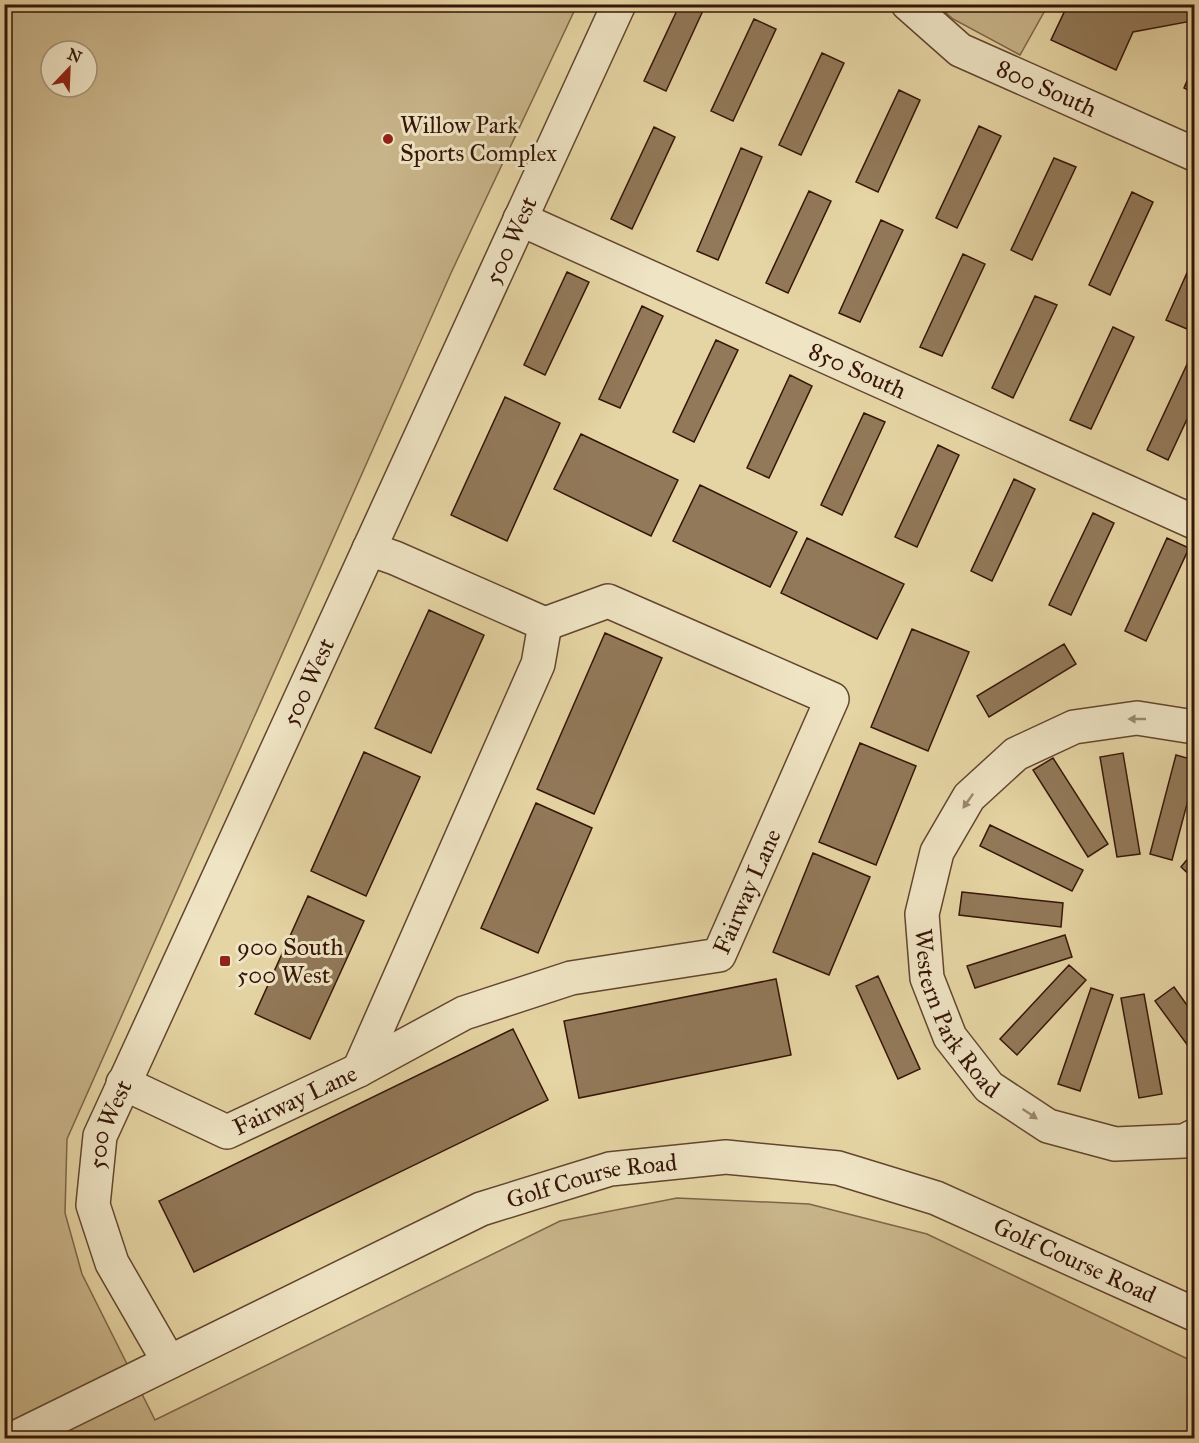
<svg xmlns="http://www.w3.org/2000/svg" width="1199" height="1443" font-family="'IM FELL Great Primer',serif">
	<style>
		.green { fill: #c8b489; stroke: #7f6448; stroke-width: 1.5; fill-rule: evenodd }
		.water { fill: #aa946f; stroke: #7c6146; stroke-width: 1.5 }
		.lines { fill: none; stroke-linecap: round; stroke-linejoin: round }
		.shore { stroke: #70543c; stroke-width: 1.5 }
		.building { fill: #927959; stroke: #361508; stroke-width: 1.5 }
		.minor-casing { stroke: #62452f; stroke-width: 36 }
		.minor { stroke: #efe4c4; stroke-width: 33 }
		.oneway { fill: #9c876f }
		.poi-dot { fill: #8f2418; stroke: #efe4c4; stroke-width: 2 }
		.labels { text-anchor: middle; stroke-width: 6; stroke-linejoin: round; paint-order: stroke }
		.street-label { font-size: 24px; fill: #361508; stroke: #efe4c4 }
		.poi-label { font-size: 24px; fill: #361508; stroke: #efe4c4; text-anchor: start }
	</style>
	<rect width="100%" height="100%" fill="#e6d5a4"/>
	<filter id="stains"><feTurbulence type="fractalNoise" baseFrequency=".00333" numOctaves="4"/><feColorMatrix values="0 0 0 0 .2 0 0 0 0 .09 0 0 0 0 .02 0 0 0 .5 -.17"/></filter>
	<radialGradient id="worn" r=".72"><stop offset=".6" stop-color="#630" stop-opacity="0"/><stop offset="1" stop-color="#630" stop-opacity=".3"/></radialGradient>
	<path class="green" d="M4,5H577L451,273L67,1139L65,1213L82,1274L155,1420L560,1221L677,1198L809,1204L927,1234L1194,1362V1438H5ZM51,51H87V87H51Z
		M937,5H1048L1020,55L953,19Z"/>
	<path class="water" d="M387,1431L459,1438H315L356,1432Z"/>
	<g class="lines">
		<path class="shore" d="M351,1438H418"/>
	</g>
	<path class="building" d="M680,4H706L666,91L644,81Z
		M1068,4H1188L1192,21L1133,32L1116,70L1051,40Z
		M754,19L776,29L733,121L711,111Z
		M822,53L844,63L801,155L779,145Z
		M1194,65V93L1184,88Z
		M899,90L920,100L878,192L856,182Z
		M979,126L1001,136L957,228L936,218Z
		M654,127L675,137L632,229L611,219Z
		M741,148L762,157L718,260L697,251Z
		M1054,158L1076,167L1032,260L1011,250Z
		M809,191L831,201L788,293L766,283Z
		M1132,192L1153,202L1110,295L1089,285Z
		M881,220L903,230L860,322L839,313Z
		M963,254L985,264L942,356L920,347Z
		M1194,257V313L1187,329L1166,320Z
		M567,272L589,282L545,375L524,365Z
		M1035,296L1057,305L1013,398L992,388Z
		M642,306L663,316L620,408L599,399Z
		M1113,327L1134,337L1091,429L1070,420Z
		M716,340L738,350L694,442L673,432Z
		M1190,358L1194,360V404L1168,460L1147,450Z
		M790,375L812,386L769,478L747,468Z
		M505,397L560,423L507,541L451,515Z
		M864,413L885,422L842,515L821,505Z
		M581,434L678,480L651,536L554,489Z
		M938,445L959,455L917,547L895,537Z
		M1014,479L1035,489L992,581L971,571Z
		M700,485L797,532L770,587L673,541Z
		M1093,513L1114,523L1071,615L1049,605Z
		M807,538L904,584L877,639L781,593Z
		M1167,538L1189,548L1146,641L1125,631Z
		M429,610L484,635L431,753L375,728Z
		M912,629L969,652L928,751L871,727Z
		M605,633L662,658L594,814L537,789Z
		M1064,644L1076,664L989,717L977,696Z
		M860,743L916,766L876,865L819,842Z
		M364,752L420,777L366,896L311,871Z
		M1123,753L1140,854L1117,857L1100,757Z
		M1176,755L1194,760V778L1172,860L1150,854Z
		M1053,758L1108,844L1088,857L1033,770Z
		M536,803L592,828L538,953L481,928Z
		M990,825L1083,870L1072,891L980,846Z
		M1194,851V879L1181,867Z
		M813,853L870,877L829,975L773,952Z
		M962,892L1063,903L1061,927L959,915Z
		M308,896L364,921L310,1039L255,1014Z
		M1065,935L1072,957L975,988L967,966Z
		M1069,965L1086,980L1017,1055L1000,1039Z
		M878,976L920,1069L898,1079L856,986Z
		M776,979L791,1055L579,1098L564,1021Z
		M1174,987L1194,1015V1054L1155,1001Z
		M1091,988L1113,995L1080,1091L1058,1084Z
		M1144,994L1162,1094L1139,1098L1121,998Z
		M513,1029L548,1100L194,1272L159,1201Z"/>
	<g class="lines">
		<g class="minor-casing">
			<g id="minor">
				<path id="s1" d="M908,4L960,50L1194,154"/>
				<path id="s2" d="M520,219L1194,522"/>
				<path id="s3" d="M1194,727L1137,718L1074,727L1016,754L969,797L937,852L922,914L927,978L950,1037L989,1087L1048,1126L1115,1144L1184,1141L1194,1136"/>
				<path d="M359,1070L538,664L545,624"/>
				<path id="s4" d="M123,1083L227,1132L359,1070L464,1013L571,978L719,955L832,699L608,601L545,624L395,558L369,549"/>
				<path id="s5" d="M169,1362L112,1263L93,1205L100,1136L619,4"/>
				<path id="s6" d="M15,1438L481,1209L610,1169L726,1157L838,1168L936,1198L1194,1314"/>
			</g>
		</g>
		<use href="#minor" class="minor"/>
	</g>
	<defs><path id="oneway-solid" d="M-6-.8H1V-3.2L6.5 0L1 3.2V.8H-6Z" transform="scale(1.5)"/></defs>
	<g class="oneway">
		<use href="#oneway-solid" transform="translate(1137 719) rotate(-180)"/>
		<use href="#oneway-solid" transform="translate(968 801) rotate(125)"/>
		<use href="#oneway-solid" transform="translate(1030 1114) rotate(34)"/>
	</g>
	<g class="poi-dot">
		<circle cx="388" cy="139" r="6"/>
		<rect x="219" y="955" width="12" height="12" rx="3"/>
	</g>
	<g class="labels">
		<g class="street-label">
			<text dy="8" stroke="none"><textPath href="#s1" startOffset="164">800 South</textPath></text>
			<text dy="8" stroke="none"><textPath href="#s5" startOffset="1230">500 West</textPath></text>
			<text dy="8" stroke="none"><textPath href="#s2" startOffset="370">850 South</textPath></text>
			<text dy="8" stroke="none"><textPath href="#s5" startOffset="744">500 West</textPath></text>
			<text dy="8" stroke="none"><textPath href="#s4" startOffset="712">Fairway Lane</textPath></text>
			<text dy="8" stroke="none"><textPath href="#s3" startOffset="484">Western Park Road</textPath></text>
			<text dy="8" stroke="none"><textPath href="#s4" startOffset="190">Fairway Lane</textPath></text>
			<text dy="8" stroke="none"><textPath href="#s5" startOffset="258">500 West</textPath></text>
			<text dy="8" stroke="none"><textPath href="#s6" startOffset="634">Golf Course Road</textPath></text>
			<text dy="8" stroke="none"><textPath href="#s6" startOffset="1138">Golf Course Road</textPath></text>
		</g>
		<g class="poi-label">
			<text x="400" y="133">Willow Park<tspan x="400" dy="28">Sports Complex</tspan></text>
			<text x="237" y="955">900 South<tspan x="237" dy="28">500 West</tspan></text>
		</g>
	</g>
	<rect width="1199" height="1443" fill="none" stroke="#e6d5a4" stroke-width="24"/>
	<rect x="6" y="6" width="1187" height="1431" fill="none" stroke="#361508" stroke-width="3"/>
	<rect x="12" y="12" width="1175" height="1419" fill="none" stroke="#361508" stroke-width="1.5"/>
	<g transform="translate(69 69) rotate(23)"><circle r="28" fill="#efe4c4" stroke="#a59179" stroke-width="1.5"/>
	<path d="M0-4.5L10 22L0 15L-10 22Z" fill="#8f2418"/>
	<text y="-9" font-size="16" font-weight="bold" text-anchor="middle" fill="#361508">N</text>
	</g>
	<rect width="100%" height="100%" filter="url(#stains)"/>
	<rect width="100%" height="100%" fill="url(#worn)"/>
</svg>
